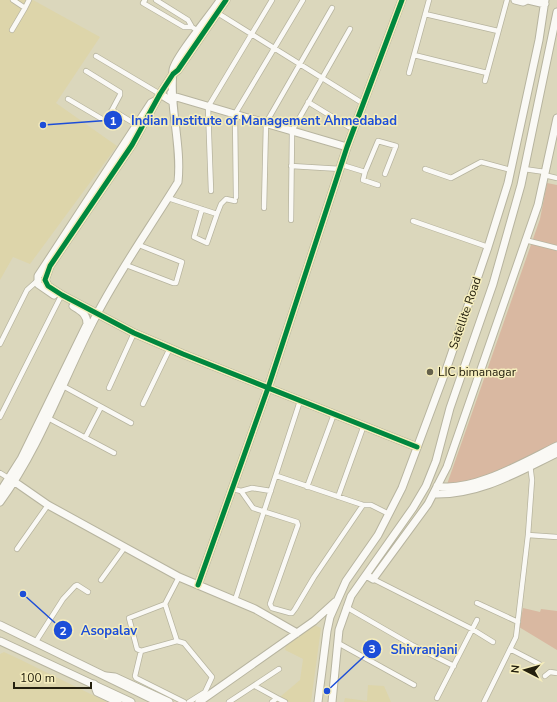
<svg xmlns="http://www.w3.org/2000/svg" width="557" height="702" font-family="'Nunito Sans',sans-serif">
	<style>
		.built { fill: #ddd5aa }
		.green { fill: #d9b8a1 }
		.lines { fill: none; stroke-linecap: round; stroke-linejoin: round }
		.street-casing { stroke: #b7b49f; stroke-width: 6 }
		.secondary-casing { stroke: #b7b49f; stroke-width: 9 }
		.primary-casing { stroke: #b7b49f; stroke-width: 9 }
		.street { stroke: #faf9f5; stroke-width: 4.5 }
		.secondary { stroke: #faf9f5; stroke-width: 7 }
		.primary { stroke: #faf9f5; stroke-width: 7 }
		.cycleway-casing { stroke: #f5edbc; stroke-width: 8 }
		.cycleway { stroke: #00873e; stroke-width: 5 }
		.poi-dot { fill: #64604b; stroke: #f5edbc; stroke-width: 1.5 }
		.labels { text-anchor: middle; stroke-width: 3; stroke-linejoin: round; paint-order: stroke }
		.street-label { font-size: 12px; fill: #24200e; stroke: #f5edbc }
		.poi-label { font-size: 12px; fill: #24200e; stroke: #f5edbc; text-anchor: start }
		.leader { fill: none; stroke: #1d4ed8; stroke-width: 1.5 }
		.callout-dot { fill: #1d4ed8; stroke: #f5edbc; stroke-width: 1.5 }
		.mark-label { font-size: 12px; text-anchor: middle; font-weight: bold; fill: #fff }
		.callout-label { font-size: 13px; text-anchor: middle; font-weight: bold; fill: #1d4ed8; stroke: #f5edbc; stroke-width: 3; stroke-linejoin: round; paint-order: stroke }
	</style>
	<rect width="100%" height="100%" fill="#dbd7bc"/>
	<path class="built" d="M0,0H33L100,37L56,103L117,146L30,264L13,257L0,280Z
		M314,625L321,628L311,702H274L300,680L303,659L285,650L286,646Z
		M4,652L19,659L107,702H0V654Z
		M368,685L384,686L391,702H344L345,698L367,701Z"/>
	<path class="green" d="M547,183L557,185V450L459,490H445L540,219Z
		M523,608L540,612L541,609L557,611V650L519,627Z"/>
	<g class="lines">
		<g class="street-casing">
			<path id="street" d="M13,0L25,8L29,0
				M145,0L143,3L184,27H192L198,31
				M156,0L188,20L192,27
				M216,12L364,104
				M425,14L498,31
				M12,30L25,8
				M414,55L487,73
				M96,56L160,94
				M86,71L120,92V95L112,110
				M409,73L429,0
				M485,81L507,0
				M68,99L102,119H106L112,110L137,125
				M308,102L349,127
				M342,165L365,172L363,180L378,185
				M291,166L341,169
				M425,169L451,178L481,162L511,170
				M524,169L545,172
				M365,172L378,141L396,146L385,174
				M544,175L557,178
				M211,191L208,107L272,0
				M236,197L235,114L303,0
				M168,198L217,214L207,243L194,237L202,209
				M264,208L266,123L332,8
				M217,214L221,204L226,199L235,201
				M291,220L292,131L350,29
				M413,221L488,247
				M525,240L557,248
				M126,265L173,283H176L182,262L139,245
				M0,344L27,290L37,281
				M63,386L131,423
				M109,388L134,333
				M143,404L170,348
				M0,417L60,298
				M48,418L114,453
				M85,438L101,407
				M530,464L532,480L528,535L557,537
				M0,473L10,479
				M277,476L363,505H371L389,514
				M307,487L334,414
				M233,489L241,491L253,508L297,522L298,525L270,604L272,608L290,613H292L295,609L314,577L363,505
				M241,491L252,488L271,491
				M338,497L364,425
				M17,549L48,505
				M179,577L165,604L177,641L184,643L212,677L205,692L189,702
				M373,579L472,629L493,642
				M101,580L125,547
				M235,600L300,401
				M477,603L518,622
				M165,604L129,618L137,649L141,651L177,641
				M346,607L412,645L454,666
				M35,643L63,599L75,586L77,585L88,592
				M338,643L414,685
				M510,649L539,664
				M141,651L135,676L136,678L184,702
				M545,676L550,672L557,673
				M255,686L277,698
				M437,698L477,620
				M229,702L279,669
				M272,702L277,698L285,702
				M484,702L516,637L528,535"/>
		</g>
		<g class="secondary-casing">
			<path id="secondary" d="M226,0L178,70L173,74L160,94L132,145L50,266L45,280L48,286L62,295L134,333L183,354L417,447
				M515,0L523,2L527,0
				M528,0L545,4
				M171,93L173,96L347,147
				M160,94L173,102
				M54,295L38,284V276L151,103L155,101
				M12,480L48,505L179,577L255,609L297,633
				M437,486C472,493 526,461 557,446
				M0,492L21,459L87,324C87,314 81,311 73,306
				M434,494C480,495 516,473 557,453
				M0,502C42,445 64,376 97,314C121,268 151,226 178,182C182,145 169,107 173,70C174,59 211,14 219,2
				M366,575L373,579L428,504L447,467L538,205L557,118
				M198,585L268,388L347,147L402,0
				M106,676L115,677L169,702
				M94,684L97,692L118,702
				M199,702L314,621L335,602
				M318,702L327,631L330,617L346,581L378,535L402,488L446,370L488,247L508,183L539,40L545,0
				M332,702L339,630L351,596L413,508L426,486L436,461L450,408L493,284L521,185L557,12"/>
		</g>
		<g class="primary-casing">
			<path id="primary" d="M0,625L158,702
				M0,641L131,702"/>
		</g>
		<use href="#street" class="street"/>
		<use href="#secondary" class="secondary"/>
		<use href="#primary" class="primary"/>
		<g class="cycleway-casing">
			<path id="cycleway" d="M226,0L178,70L173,74L160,94L132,145L50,266L45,280L48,286L62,295L134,333L183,354L417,447
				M198,585L268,388L347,147L402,0"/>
		</g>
		<use href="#cycleway" class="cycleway"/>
	</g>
	<circle class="poi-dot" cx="430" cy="372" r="4"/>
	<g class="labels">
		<g class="street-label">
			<text transform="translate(465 313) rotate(-71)" y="4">Satellite Road</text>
		</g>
		<g class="poi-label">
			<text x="438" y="376">LIC bimanagar</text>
		</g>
	</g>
	<path class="leader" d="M43 125L113 120M23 594L63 630M327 691L372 649"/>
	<g class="callout-dot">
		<circle cx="43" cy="125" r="4"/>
		<circle cx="23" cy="594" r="4"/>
		<circle cx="327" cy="691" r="4"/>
		<circle cx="113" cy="120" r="10"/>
		<circle cx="63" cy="630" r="10"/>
		<circle cx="372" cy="649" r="10"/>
	</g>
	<g class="mark-label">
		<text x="113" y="125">1</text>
		<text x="63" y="635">2</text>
		<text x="372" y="653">3</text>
	</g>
	<g class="callout-label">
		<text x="264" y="125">Indian Institute of Management Ahmedabad</text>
		<text x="109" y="635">Asopalav</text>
		<text x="424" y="654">Shivranjani</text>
	</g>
	<g transform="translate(525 670) rotate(276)" stroke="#f5edbc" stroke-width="3" paint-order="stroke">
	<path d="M0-3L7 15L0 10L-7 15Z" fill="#24200e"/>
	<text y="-6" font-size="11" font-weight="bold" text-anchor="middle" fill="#24200e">N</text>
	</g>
	<path d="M14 682v6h77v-6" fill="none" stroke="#24200e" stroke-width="2"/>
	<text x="20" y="682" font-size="12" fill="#24200e" stroke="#f5edbc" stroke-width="3" paint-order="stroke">100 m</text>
</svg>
